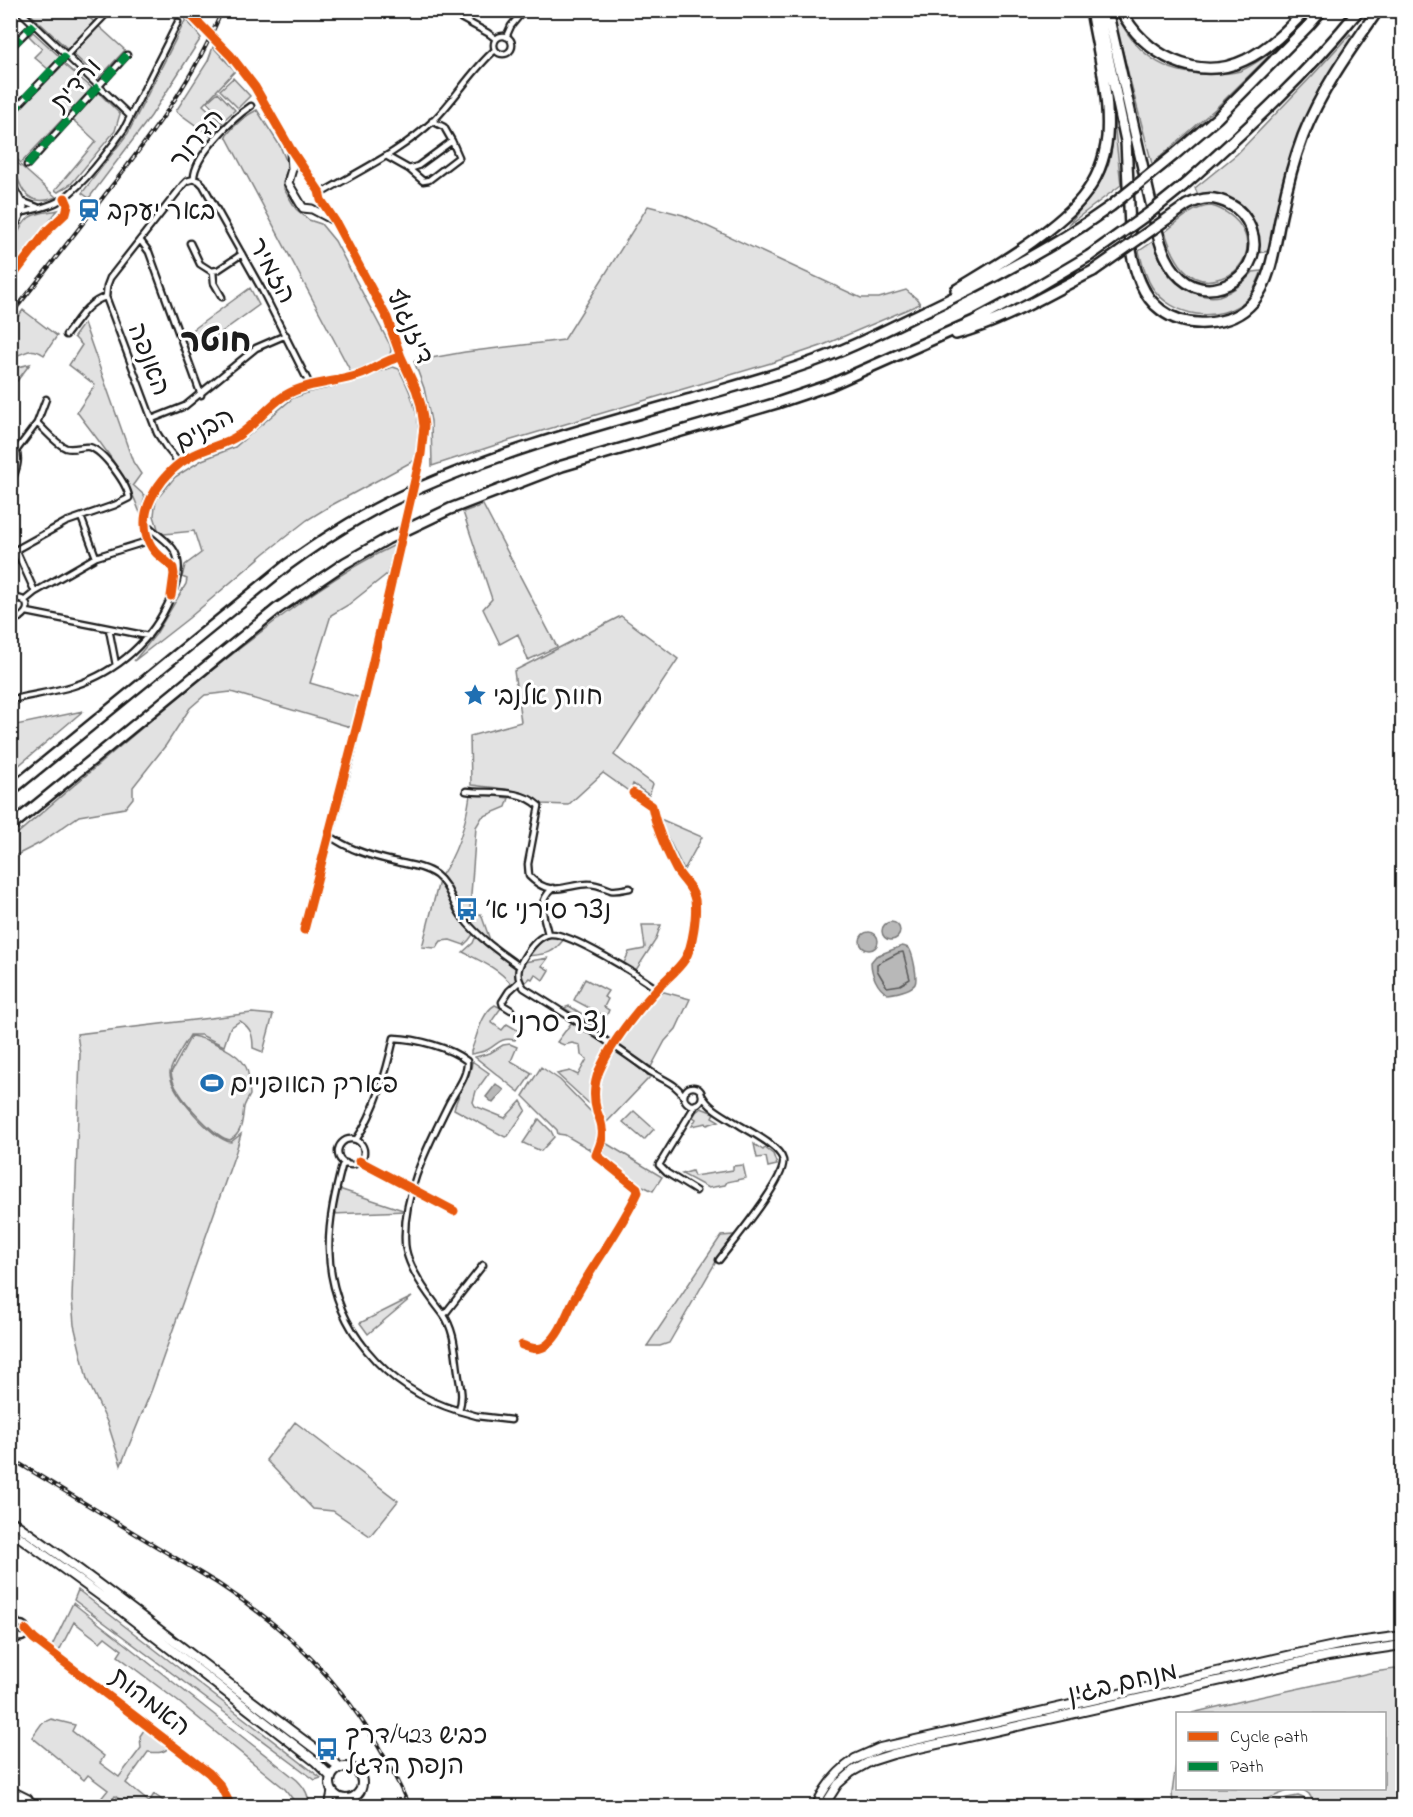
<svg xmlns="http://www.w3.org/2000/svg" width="1413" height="1817" font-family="'Indie Flower','Playpen Sans Hebrew',sans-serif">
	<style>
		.green { fill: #e2e2e2; stroke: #7f7f7f; stroke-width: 1.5 }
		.water { fill: #b8b8b8; stroke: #7a7a7a; stroke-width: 1.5 }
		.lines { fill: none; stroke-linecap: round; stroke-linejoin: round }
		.shore { stroke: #5a5a5a; stroke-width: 1.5 }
		.secondary-tunnel { stroke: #ddd; stroke-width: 7; stroke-dasharray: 7 3.5; stroke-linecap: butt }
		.street-casing { stroke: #1c1c1c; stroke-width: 9 }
		.secondary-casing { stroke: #1c1c1c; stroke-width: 11 }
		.primary-casing { stroke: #1c1c1c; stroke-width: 12 }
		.highway-casing { stroke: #1c1c1c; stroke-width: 14 }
		.street { stroke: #fff; stroke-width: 4.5 }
		.secondary { stroke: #fff; stroke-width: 7 }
		.primary { stroke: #fff; stroke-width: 8 }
		.highway { stroke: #fff; stroke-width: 9 }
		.rail-casing { stroke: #1c1c1c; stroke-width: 4 }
		.rail { stroke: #fff; stroke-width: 1.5; stroke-dasharray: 4.5; stroke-linecap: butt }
		.secondary-bridge-casing { stroke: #1c1c1c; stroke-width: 11; stroke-linecap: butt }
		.highway-bridge-casing { stroke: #1c1c1c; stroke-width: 14; stroke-linecap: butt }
		.secondary-bridge { stroke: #fff; stroke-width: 7 }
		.highway-bridge { stroke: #fff; stroke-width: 9 }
		.quiet { stroke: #00873e; stroke-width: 8; stroke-dasharray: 15 8; stroke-linecap: butt }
		.cycleway-casing { stroke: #fff; stroke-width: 13 }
		.cycleway { stroke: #e8590c; stroke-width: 9 }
		.labels { text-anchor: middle; stroke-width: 6; stroke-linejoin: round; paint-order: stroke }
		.street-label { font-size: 26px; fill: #1c1c1c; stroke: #fff }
		.poi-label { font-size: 26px; fill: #1c1c1c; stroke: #fff; text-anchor: start }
		.quarter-label { font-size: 28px; fill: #1c1c1c; stroke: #fff }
		.district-label { font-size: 32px; font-weight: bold; fill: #1c1c1c; stroke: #fff }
	</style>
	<rect width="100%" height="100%" fill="#fff"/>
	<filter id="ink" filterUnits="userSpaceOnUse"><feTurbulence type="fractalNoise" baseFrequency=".0167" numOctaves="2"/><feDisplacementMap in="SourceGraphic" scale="12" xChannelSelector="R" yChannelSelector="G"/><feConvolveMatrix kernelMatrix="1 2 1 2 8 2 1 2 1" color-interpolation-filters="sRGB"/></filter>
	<g filter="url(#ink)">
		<path class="green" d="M27,11H82L125,50L99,78Z
			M1112,11H1115C1133,51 1163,75 1208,74C1218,74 1231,74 1240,71C1253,66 1265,56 1276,49L1215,109L1152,164Z
			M186,19L201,38L151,116L89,198L82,193L128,133Z
			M33,32L60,57L48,69L34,57L42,49L29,36Z
			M1350,34L1353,38C1338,60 1320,84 1309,109C1290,155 1280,203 1269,251L1258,253C1258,247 1259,240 1258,234C1254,205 1225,191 1198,195L1195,188L1237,154L1312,76Z
			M213,47L235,71L203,105L223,123L212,137L176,111L208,61Z
			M64,64L92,88L21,163C6,151 10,135 11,118Z
			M233,78L250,96L238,108L220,90Z
			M98,92L120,114L115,131L71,184L58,192L55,190L96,141L73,120Z
			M218,92L235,110L224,120L207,102Z
			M257,110L280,146L289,168L285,175L284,189L296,209L309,220L321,224L335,241L390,345L391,350L390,354L363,369L351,372L226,136C235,124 244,116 257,110Z
			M1114,121L1121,185L1068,225C1083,206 1101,186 1109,162C1113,149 1113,134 1114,121Z
			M12,158L56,197C24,211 18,182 12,158Z
			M648,206L683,215L861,298H879L906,290L917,299L920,304L821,346L771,363L508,441L432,466L431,421L424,388L414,361L465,352L564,340Z
			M1211,206C1239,213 1260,243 1237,269C1233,274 1227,276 1221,278C1188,290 1173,257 1165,232C1179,221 1192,207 1211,206Z
			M58,210L11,269C10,254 17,226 30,217C38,212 49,212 58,210Z
			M1154,241C1157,251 1160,262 1166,271C1176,286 1201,300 1219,296C1233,292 1244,283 1253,272L1262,271C1258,280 1254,292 1247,299C1219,325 1172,317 1152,287C1145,276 1142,263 1139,251Z
			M250,288L259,305L187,357L183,337Z
			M23,310L57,336L44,355C28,344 24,357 11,356V336L12,334L11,326Z
			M84,323L133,462L141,474L133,485L145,496L140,513C127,475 101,444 77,412L95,385L69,365L82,345L74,337Z
			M30,364L17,381L11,383V367L14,368Z
			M393,367L399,369C408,387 417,406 418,427C418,438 416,450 415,460L330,506L307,520L265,553L189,618L134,661L156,634L186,584L187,579L182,577L185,565L201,553L194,531L164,534L158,529L156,522L154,516L155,506L157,499L175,477L202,460L235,447L293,398L310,392L342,385Z
			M483,505L557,647L528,660L518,634L500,644L483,609L492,599L463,512Z
			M395,545L387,574L348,605L331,615L310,683L361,698L354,728L231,692L205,695L190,708L166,745L133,787V798L125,808L79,816L40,843L11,858V839C86,775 161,710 239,649C289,610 338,572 395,545Z
			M621,616L678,659L614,755L653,784L649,795L633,784L630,792L603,773L568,805L542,804C524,788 494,788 471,785L470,736L521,722L514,671Z
			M83,711L11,772V726Z
			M480,794L509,798L506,807L482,817L476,827L469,922L462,913H457L474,933L469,940L464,945L450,940L441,941L436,948L422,947L439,881L448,889L441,876C457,853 466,823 470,795Z
			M658,818L702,837L684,870Z
			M481,914L490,940L472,926L473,915Z
			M642,925H661L655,941L636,970L624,963L629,952L644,949L645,947Z
			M476,936L490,948L515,965L517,981L512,985C499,969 481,961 463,952L473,943Z
			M548,937H560L564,939C552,955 546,954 526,956L542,939Z
			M548,958L542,966L549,970L543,980L535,974L532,979L530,978L525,983L520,974L524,962Z
			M585,979L608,991L604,997L608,999L604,1007L609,1010L606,1017L574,1000Z
			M664,992L690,999L676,1029L665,1041L651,1067L618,1044L655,996Z
			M495,1005L501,1008L491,1022L502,1030L507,1024L519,1031L515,1040C498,1037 498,1045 487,1050C483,1052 476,1053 471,1054V1051C477,1037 481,1013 495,1005Z
			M569,1006L597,1023L599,1027L597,1028L564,1008Z
			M252,1013L273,1015L263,1052L253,1048C253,1035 251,1028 240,1021L230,1028L224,1046L201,1035H190C185,1044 171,1063 170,1073C169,1091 214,1141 231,1142L241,1134L236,1151L152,1389L121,1465L108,1424L87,1379L74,1325L72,1299L80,1054L77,1034Z
			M572,1022L609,1047L593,1082L594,1108L557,1074L570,1071L578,1075L587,1059L581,1055L580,1045L572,1043L564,1045L557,1042Z
			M191,1036C207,1038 239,1052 246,1067C249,1073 249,1079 249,1085C249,1087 250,1093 250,1095C248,1099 245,1103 244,1107C242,1120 243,1133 230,1140C215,1138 186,1104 178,1091C174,1085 172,1079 171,1073Z
			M510,1044L517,1047L511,1061L532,1073L519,1092L475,1057L490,1053L503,1045Z
			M614,1049L650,1077L605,1124C594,1090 598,1079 614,1049Z
			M472,1061L489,1073L476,1091L473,1102L475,1106L505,1118L521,1101L526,1110L508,1136L505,1137L454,1109C458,1092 472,1076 472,1061Z
			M541,1067L560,1080L595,1116L600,1135L594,1152L565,1135L558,1134L557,1130L523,1096Z
			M701,1108L714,1113L712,1117L719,1121L707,1125L706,1123L692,1126L696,1119L693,1117L696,1112Z
			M634,1111L654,1129L644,1140L623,1122Z
			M539,1119L551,1131L554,1137L541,1151L523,1143Z
			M604,1142L662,1177L653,1191L639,1184L599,1155Z
			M754,1144L763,1150L765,1148L773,1154L777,1165L768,1167L766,1157L757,1158Z
			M743,1165L746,1178L727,1182L725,1185L708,1188L682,1174L692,1171L694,1176L733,1170V1166Z
			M336,1188L406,1211L333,1214Z
			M734,1235L725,1246L669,1343L660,1346H647L721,1236Z
			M412,1297L368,1334L360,1323Z
			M295,1422L398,1501L370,1536L333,1511L313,1509L266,1460Z
			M78,1590L321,1778L315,1780L74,1600Z
			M73,1603L297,1780C305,1788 309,1795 309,1806H298L285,1789L180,1703L118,1656L122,1650L105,1637L100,1642L74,1622L58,1653L51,1648Z
			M1402,1668V1806H1316L1309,1794L1302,1789L1290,1790L1250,1806H1232L1228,1804H1220L1212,1806H1175L1173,1804L1172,1793L1177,1757L1178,1788H1384V1714L1192,1713L1246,1700L1374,1672Z
			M51,1719L75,1725L72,1731L104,1756L100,1763L119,1777L141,1748L140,1736L146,1727L170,1746C164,1754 157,1753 148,1752L126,1783L149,1802L154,1794L170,1806H129L115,1796L107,1806H95L108,1790L88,1775L84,1780L32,1737L42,1723Z
			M1298,1796L1303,1798L1311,1806H1262L1287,1798Z"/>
		<path class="water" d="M882 931a9 9 0 1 1 18 0a9 9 0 1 1-18 0Z
			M860 941a9 9 0 1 1 18 0a9 9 0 1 1-18 0Z
			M902,946C906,947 907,946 910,950C913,956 918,978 915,984C910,991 895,993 888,994C877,989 871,973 871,962L876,956Z
			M496,1084L504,1090L493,1103L486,1097Z"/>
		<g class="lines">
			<path class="shore" d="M903,952L910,979L900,985L887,987L877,970V964L898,953Z"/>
			<path class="secondary-tunnel" d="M202,26L218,43"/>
			<g class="street-casing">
				<path id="street" d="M19,10L130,116
					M446,10L488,33L496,39
					M494 45a9 9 0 1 1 18 0a9 9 0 1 1-18 0Z
					M506,37L511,26L524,10
					M10,48L34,24
					M10,114L110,10
					M386,156L409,169L423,181L429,180L459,157L452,141
					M27,165L127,55
					M409,169L418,166L452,141L444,127L432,121
					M194,179L199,181L203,185L262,290L310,385
					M194,179C193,157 233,118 251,106
					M320,194C359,171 402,151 434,120C456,98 472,70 495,50
					M21,201L37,207
					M21,213C33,209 46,208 57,202C79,191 110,149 124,129L178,22
					M140,240L149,252L201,395
					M190,243L200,264L211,271L218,270L242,254
					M213,271L214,283L222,297
					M12,277L48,230L66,213L68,205L65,198
					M66,335C78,320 87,302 106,297
					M152,419L185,406L256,348L286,335
					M16,451L37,423L46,399
					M179,463L166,447L157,433L106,297L107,286L110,278L183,185L187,181L194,179
					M10,486C14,475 21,461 16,451
					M81,517L96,557
					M16,550L35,592
					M10,553L66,522L115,505L129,498C128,485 103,450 89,447C82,446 74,450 66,448C56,444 45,430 37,423
					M171,596L174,574L173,568C165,559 154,554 149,542C134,508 165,470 193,455C208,447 225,445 239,435C256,424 267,407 284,396C307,382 335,383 359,375C374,370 386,359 401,357
					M10,601C25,592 35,610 19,618L10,615
					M24,601L35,592L96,557L148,541
					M27,612L148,636
					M109,629L116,665
					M10,700C31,695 53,692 73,686C118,672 153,640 171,597C177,584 182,566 175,552C169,540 154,534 146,523
					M466,791C489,794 520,788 539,806L528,864L529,876C533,880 539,885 545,887C558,892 574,884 588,884C597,884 603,887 611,890C617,891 624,889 630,888
					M329,835C348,850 374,857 397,862C410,865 425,867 436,875C450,886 452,904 463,918C478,937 499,952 519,966
					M548,934C544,916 536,903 553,888
					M657,989C639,976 570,932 550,934C538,936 529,949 523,959C517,969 516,978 524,988C566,1014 608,1041 648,1070C660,1079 676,1082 684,1097
					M511,1010L503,1005L502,1002L509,991L520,981
					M684 1096a9 9 0 1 1 18 0a9 9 0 1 1-18 0Z
					M702,1095C710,1110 728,1117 741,1126C753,1133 780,1147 783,1160C787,1178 732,1243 719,1260
					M696,1104L659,1165L667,1173L696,1191
					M338 1152a13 13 0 1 1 26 0a13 13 0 1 1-26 0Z
					M356,1140C376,1110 386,1073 394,1038C417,1039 449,1047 467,1061C468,1076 456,1090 449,1103C428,1146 403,1192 405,1241C405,1265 429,1296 443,1314C455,1331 455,1351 458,1371C460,1388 464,1393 459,1411L477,1416L511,1420
					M359,1161L454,1211
					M346,1163L342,1166C335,1193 329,1219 329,1247C330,1327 386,1389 459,1411
					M444,1315L483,1265
					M522,1345C531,1348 539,1352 548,1344C562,1332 567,1311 576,1296C596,1260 621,1229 638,1192L637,1188L596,1155C599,1147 604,1138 602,1129C602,1123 599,1117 597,1112C593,1099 594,1083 599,1071C612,1041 635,1013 657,989C666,979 678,970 685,959C693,946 697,914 695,900C693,887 682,880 676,869C666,850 656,827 652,806L633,793
					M10,1616L19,1624
					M13 1631a7 7 0 1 1 14 0a7 7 0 1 1-14 0Z
					M26,1630L34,1639L209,1773L220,1785L231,1806
					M10,1646L19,1637"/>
			</g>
			<g class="secondary-casing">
				<path id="secondary" d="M186,10L202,26
					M218,43L244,72L255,87L290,148L304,170L309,175L320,194L321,200L335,221L387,318L401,357L416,389L421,405L424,426L421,454
					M291,153L292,169L288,183L303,208L312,209L331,219
					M10,169L14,190L23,207L10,235
					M304,930L349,760L396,563
					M10,1790L28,1799L32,1806
					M11,1806L15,1798L21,1797
					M329,1806L332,1792
					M339,1806L344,1799
					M816,1806C824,1787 837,1771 855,1759
					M824,1806L838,1784L853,1771"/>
			</g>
			<g class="primary-casing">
				<path id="primary" d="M10,1520C124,1599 230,1687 341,1768
					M10,1530L123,1612L315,1761L331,1777
					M855,1759L880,1748L1292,1655L1343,1644L1402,1636
					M330 1783a16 16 0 1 1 32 0a16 16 0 1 1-32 0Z
					M853,1771L871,1761L893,1754L1328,1656L1402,1645"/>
			</g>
			<g class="highway-casing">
				<path id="highway" d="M1098,10L1126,141L1131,250C1135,271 1142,296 1161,310C1187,330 1231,327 1253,302C1273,278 1275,240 1282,211C1287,186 1294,160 1303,136C1321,90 1350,50 1378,10
					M1107,10L1158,234C1162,251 1168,266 1181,278C1214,308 1267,271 1251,229C1247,219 1241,210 1231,205C1214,196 1203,197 1187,205
					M1121,10C1143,55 1198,83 1245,60C1269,49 1288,29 1306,10
					M1174,155L1217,118L1309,25L1322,10
					M1183,186C1245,131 1306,75 1359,10
					M956,290C982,274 1008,259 1033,241C1071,213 1102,188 1107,137C1110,95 1098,51 1091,10
					M956,334C1005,321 1049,293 1093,271
					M10,791L287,565C322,540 357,517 395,499C489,454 591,427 691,399C728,388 766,378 803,365C842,352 878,334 915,316C972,289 1029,260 1082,226
					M10,827L277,609L345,563L387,539L450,509L562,466L777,403L830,385L974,321L1028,292L1089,256"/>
			</g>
			<use href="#street" class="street"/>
			<use href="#secondary" class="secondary"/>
			<use href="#primary" class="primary"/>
			<use href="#highway" class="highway"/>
			<g class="rail-casing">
				<path id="rail" d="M10,316C42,276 73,236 104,196C149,138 195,79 222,10
					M10,1458L217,1583C307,1641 366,1709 409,1806"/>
			</g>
			<use href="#rail" class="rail"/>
			<g class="secondary-bridge-casing">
				<path id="secondary-bridge" d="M396,563L421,454"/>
			</g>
			<g class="highway-bridge-casing">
				<path id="highway-bridge" d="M1082,226L1111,206L1174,155
					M1089,256L1152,211L1183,186
					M1093,271L1187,205"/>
			</g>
			<use href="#secondary-bridge" class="secondary-bridge"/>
			<use href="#highway-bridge" class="highway-bridge"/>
			<path class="quiet" d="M10,48L34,24
				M10,114L66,55
				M27,165L127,55"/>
			<g class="cycleway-casing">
				<path id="cycleway" d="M186,10L231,56L255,87L290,148L319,191L321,200L335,221L387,318L401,357L416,389L421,405L424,426L421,454L366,691L304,930
					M12,277L48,230L66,213L68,205L65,198
					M171,596L174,574L173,568C165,559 154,554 149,542C134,508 165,470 193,455C208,447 225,445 239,435C256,424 267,407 284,396C307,382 335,383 359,375C374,370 386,359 401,357
					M359,1161L454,1211
					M522,1345C531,1348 539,1352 548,1344C562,1332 567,1311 576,1296C596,1260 621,1229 638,1192L637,1188L596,1155C599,1147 604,1138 602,1129C602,1123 599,1117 597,1112C593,1099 594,1083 599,1071C612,1041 635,1013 657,989C666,979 678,970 685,959C693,946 697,914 695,900C693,887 682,880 676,869C666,850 656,827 652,806L633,793
					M26,1630L34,1639L209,1773L220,1785L231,1806"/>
			</g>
			<use href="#cycleway" class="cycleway"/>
		</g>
	</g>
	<defs>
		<g id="station-bare" transform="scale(1.8)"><path d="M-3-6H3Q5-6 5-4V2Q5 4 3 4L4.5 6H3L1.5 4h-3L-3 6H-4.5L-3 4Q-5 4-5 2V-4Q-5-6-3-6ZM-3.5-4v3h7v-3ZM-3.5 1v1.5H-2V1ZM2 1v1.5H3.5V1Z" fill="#1f6fb2" stroke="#fff" stroke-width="2.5" paint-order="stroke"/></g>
		<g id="sight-bare" transform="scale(1.8)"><path d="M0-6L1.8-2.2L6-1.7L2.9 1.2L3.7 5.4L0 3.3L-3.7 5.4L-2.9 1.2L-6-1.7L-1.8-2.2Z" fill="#1f6fb2" stroke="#fff" stroke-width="2.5" paint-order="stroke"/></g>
		<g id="bus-bare" transform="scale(1.8)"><path d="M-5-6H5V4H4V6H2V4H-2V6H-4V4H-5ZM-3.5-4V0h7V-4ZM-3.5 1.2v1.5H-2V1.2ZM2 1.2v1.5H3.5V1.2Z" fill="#1f6fb2" stroke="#fff" stroke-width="2.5" paint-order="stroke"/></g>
		<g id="stadium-bare" transform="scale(1.8)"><path d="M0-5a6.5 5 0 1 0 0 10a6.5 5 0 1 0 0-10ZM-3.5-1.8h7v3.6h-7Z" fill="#1f6fb2" stroke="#fff" stroke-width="2.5" paint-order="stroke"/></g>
	</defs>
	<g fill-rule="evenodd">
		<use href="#station-bare" x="89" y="210"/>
		<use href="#sight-bare" x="475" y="695"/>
		<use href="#bus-bare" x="467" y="909"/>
		<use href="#stadium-bare" x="212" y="1083"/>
		<use href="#bus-bare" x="327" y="1749"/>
	</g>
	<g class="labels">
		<g class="street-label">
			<text transform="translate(75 84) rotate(-48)" y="9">ורדית</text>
			<text transform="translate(196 138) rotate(-51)" y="9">הדרור</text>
			<text transform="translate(273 270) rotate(61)" y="9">הזמיר</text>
			<text transform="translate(411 326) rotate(66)" y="9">דיזנגוף</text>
			<text transform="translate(150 359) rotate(69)" y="9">האנפה</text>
			<text transform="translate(204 428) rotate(-29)" y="9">הבנים</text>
			<text transform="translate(1122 1682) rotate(-13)" y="9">מנחם בגין</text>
			<text transform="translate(151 1701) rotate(38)" y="9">האמהות</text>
		</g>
		<g class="poi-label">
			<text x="107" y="219">באר יעקב</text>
			<text x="493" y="704">חוות אלנבי</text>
			<text x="485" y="918">נצר סירני א׳</text>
			<text x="230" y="1092">פארק האופניים</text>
			<text x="345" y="1743">כביש 423/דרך<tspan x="345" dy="30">הנפת הדגל</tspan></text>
		</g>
		<g class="quarter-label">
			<text x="559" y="1031">נצר סרני</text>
		</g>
		<g class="district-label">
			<text x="216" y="351">חוטר</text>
		</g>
	</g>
	<rect width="1413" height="1817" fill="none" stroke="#fff" stroke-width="36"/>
	<rect x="18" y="18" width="1377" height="1781" fill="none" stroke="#1c1c1c" stroke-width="2" filter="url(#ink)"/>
	<rect x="1176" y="1712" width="210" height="78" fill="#ffffff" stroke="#a4a4a4" stroke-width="1.5"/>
	<rect x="1188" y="1732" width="30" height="9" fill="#e8590c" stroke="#a4a4a4" stroke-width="1.5"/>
	<text x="1230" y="1742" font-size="18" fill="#1c1c1c">Cycle path</text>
	<rect x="1188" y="1762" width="30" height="9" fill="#00873e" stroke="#a4a4a4" stroke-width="1.5"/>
	<text x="1230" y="1772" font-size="18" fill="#1c1c1c">Path</text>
</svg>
